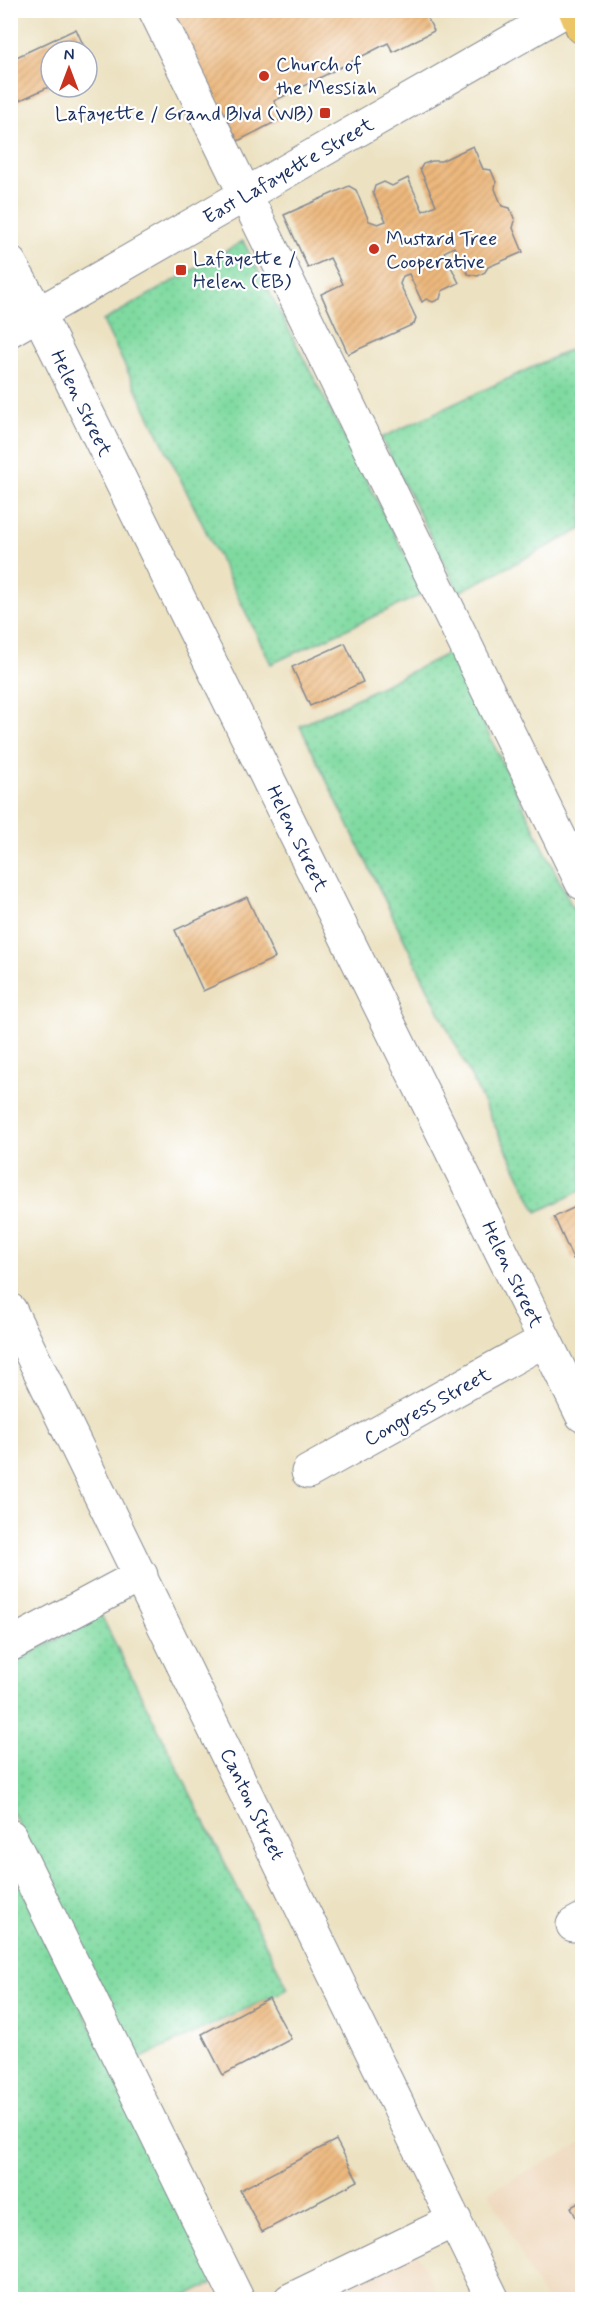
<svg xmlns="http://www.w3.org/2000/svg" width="593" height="2310" font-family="Mynerve,sans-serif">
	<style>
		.built { fill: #eed7bb }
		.grass { fill: url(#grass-dots); stroke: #4d847f; stroke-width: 1.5 }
		.building { fill: url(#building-hatch) }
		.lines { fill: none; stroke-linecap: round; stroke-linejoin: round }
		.minor-casing { stroke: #848890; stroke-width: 35 }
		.major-casing { stroke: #848890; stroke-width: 35 }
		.minor { stroke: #fff; stroke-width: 33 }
		.major { stroke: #edc569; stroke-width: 33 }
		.poi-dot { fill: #c8321e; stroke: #fff; stroke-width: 2 }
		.labels { text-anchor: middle; stroke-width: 4.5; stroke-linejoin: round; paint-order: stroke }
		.poi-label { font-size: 20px; fill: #1b2f5e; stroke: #fff; text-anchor: start }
		.street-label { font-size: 20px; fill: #1b2f5e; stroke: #fff }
	</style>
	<defs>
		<pattern id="grass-dots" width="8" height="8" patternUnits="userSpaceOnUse" patternTransform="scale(1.5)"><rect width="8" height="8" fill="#7fdaa0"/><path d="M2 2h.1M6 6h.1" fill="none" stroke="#6dbb8c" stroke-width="1.8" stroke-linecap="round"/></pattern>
		<pattern id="building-hatch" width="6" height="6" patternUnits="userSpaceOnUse" patternTransform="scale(1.5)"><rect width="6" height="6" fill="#ecb87d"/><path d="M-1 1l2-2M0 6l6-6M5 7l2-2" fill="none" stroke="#ca9e6e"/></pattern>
	</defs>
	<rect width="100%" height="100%" fill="#fff"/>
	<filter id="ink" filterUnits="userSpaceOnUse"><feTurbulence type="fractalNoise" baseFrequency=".0167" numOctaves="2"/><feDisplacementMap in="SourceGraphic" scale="12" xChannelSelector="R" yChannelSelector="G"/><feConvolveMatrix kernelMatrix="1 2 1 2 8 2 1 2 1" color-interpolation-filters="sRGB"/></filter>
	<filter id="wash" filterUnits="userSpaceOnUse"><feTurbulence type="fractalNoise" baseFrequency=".008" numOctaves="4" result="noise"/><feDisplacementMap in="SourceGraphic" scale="24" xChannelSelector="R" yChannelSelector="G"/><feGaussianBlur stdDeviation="1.35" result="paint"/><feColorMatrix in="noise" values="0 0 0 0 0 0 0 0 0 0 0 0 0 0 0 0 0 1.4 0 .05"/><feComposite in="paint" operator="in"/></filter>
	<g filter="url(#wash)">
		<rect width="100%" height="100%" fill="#ece2c2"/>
		<path class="built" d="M582,2143V2299H544L489,2192Z
			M417,2252L440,2299L313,2300Z
			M217,2281L226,2300H181Z"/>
		<path class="grass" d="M243,241L425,593L271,664L103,321Z
			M582,344V529L459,592L381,438Z
			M449,653L582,927V1190L537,1212L300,726Z
			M101,1615L288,1989L135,2061L11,1809V1664Z
			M10,1863L217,2281L181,2299H17L11,2286Z"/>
		<g id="blocks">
			<path class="building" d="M172,10H423L434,31L393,52L388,43L274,101L283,118L238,141Z
				M76,29L86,51H51V86L14,103L10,96V60Z
				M473,146L483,169L491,170L496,182L495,189L502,206L510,208L515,221L513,228L523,252L488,267L485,272L478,276L468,274L454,247L444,252L459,283L442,291L440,299L433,302L426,299L422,302L409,274L403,276L400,284L416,318L414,324L348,354L321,294L343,284L330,258L308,268L284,215L349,186L356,190L369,221L378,224L386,221L373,193L375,186L384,182L392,186L408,178L423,211L436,205L420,169L423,164L432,161H441Z
				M345,643L363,682L310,706L292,667Z
				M247,897L275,958L203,991L175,930Z
				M582,1204V1255L573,1259L554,1217Z
				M269,1998L291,2039L223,2075L202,2034Z
				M336,2140L358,2181L262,2232L240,2190Z
				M582,2201V2230L571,2207Z"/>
		</g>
	</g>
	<g filter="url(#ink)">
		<use href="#blocks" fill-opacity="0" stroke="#848890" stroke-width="1.5"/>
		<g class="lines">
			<g class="minor-casing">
				<path id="minor" d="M155,10L582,883
					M10,263L38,313L582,1415
					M10,330L566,10
					M10,1310L493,2300
					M308,1472L545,1340
					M10,1645L141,1575
					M10,1836L238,2300
					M573,1925L582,1920
					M290,2300L455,2220"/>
			</g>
			<g class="major-casing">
				<path id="major" d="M575,10L582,27"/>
			</g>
			<use href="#minor" class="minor"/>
			<use href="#major" class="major"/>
		</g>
	</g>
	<g class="poi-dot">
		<circle cx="264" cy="76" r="6"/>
		<rect x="319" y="107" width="12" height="12" rx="3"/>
		<circle cx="374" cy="249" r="6"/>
		<rect x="175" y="264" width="12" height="12" rx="3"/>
	</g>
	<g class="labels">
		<g class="poi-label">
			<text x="276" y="71">Church of<tspan x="276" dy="23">the Messiah</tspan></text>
			<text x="313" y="120" text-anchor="end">Lafayette / Grand Blvd (WB)</text>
			<text x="386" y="245">Mustard Tree<tspan x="386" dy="23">Cooperative</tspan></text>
			<text x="193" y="265">Lafayette /<tspan x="193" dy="23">Helen (EB)</tspan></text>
		</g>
		<g class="street-label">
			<text transform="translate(288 170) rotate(-30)" y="7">East Lafayette Street</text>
			<text transform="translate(82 403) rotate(64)" y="7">Helen Street</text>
			<text transform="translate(298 838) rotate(64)" y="7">Helen Street</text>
			<text transform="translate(513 1274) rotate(64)" y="7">Helen Street</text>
			<text transform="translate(427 1406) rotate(-29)" y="7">Congress Street</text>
			<text transform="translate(253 1804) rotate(64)" y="7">Canton Street</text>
		</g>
	</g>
	<rect width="593" height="2310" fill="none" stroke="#fff" stroke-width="36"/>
	<g transform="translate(69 69)"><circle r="28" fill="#ffffff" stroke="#a4acbf" stroke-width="1.5"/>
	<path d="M0-4.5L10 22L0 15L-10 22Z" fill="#c8321e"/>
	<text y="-9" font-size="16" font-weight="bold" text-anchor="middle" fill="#1b2f5e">N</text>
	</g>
</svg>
